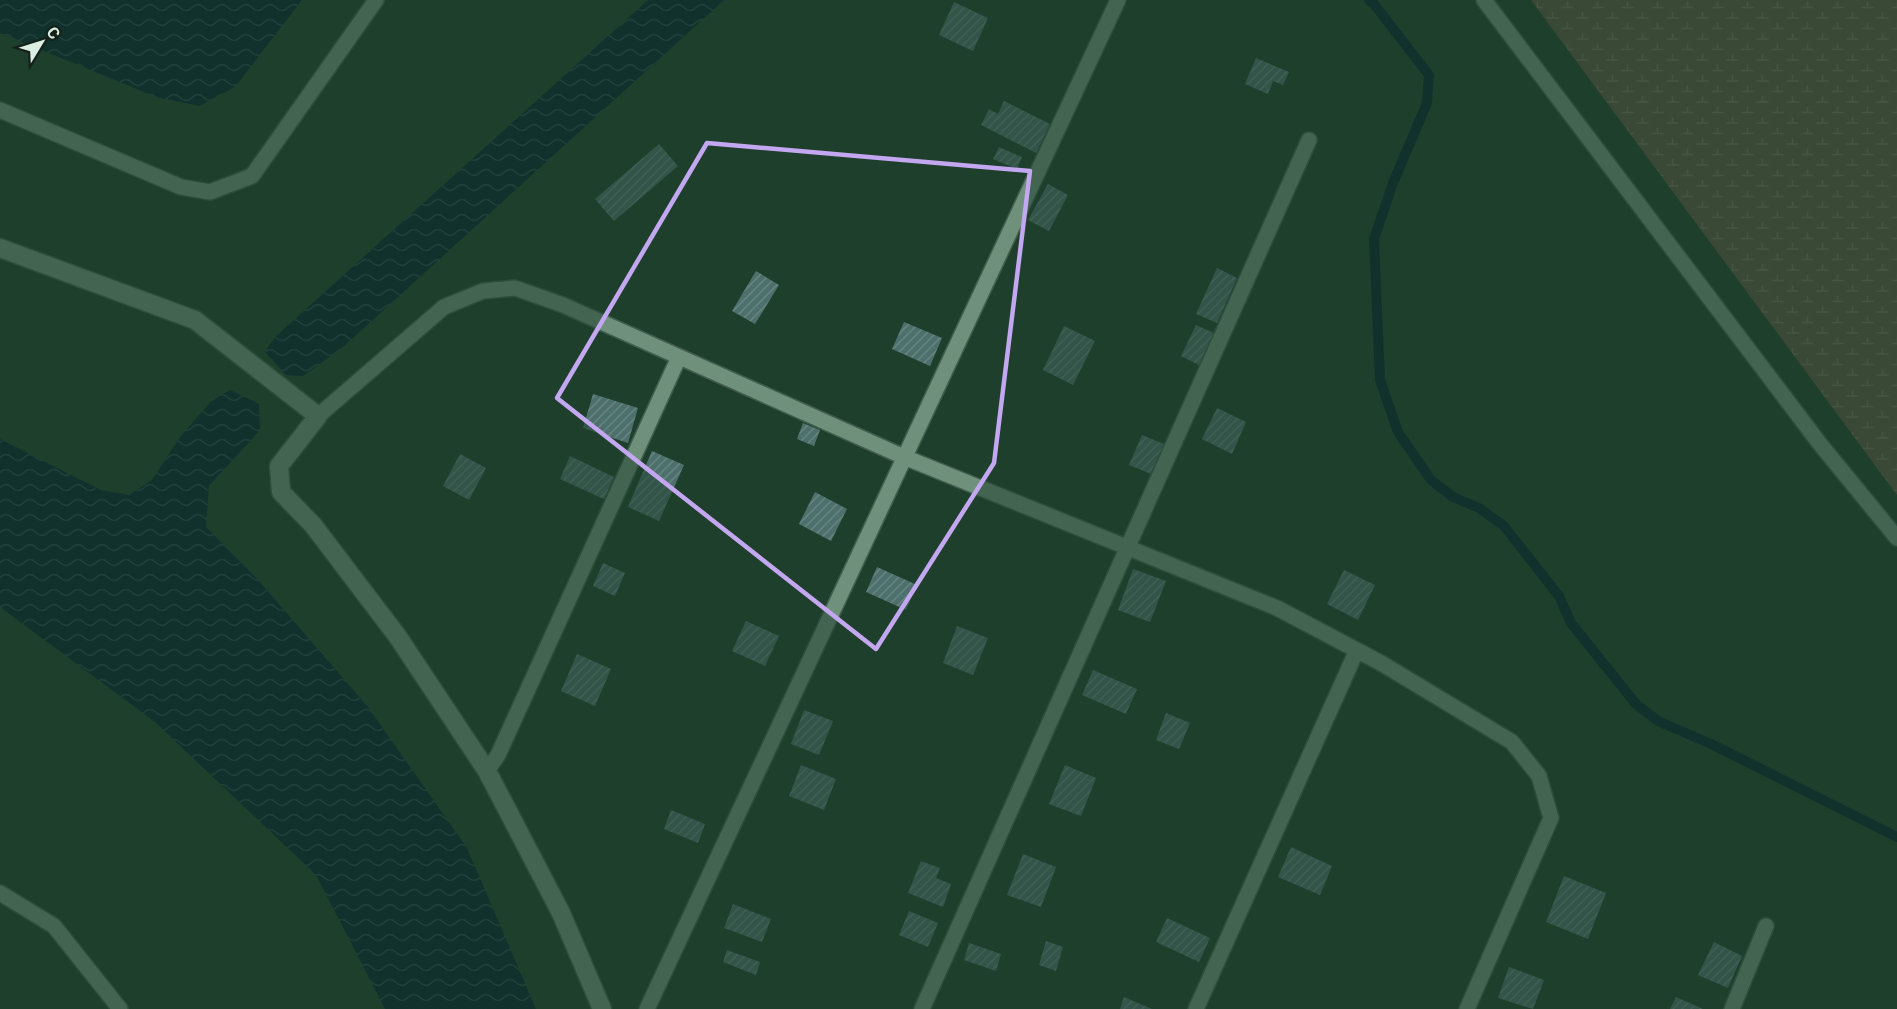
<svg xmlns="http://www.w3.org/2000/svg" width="1897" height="1009" font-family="Roboto,sans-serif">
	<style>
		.wetland { fill: url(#wetland-marsh) }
		.water { fill: url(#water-waves) }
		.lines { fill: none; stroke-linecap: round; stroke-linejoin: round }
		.stream { stroke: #00222a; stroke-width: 10 }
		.building { fill: url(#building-hatch) }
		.service-casing { stroke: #415d4e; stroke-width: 18 }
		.minor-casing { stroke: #415d4e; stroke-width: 21 }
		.service { stroke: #6f917c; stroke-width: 15 }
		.minor { stroke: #6f917c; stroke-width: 18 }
		.marked { fill: none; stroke: #c4a7f1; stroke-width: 4.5; stroke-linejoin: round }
	</style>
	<defs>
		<pattern id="wetland-marsh" width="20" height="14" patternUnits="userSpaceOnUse" patternTransform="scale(1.5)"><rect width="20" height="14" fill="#59553f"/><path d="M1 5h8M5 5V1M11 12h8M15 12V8" fill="none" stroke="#706e5a"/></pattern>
		<pattern id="water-waves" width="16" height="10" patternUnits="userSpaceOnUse" patternTransform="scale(1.5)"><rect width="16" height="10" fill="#00222a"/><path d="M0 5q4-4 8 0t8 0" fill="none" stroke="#254249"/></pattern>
		<pattern id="building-hatch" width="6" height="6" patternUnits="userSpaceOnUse" patternTransform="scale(1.5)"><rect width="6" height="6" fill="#4d706c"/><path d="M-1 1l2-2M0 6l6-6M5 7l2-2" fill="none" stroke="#668581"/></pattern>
	</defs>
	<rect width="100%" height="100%" fill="#1f3f2d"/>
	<path class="wetland" d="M1531,0H1897V495Z"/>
	<path class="water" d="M0,0H302L235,87L199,106L156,97L0,33Z
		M648,0H724L342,348L303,376L286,375L265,352L275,337Z
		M230,390L259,404L260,430L209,486L206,527L260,582L368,707L467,848L536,1009H385L316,875L155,722L0,607V439L101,490L129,495L152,480L180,437L212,400Z"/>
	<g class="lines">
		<path class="stream" d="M1369,0L1374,4L1429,75L1427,103L1393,183L1374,239L1380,380L1398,432L1431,480L1453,497L1479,508L1504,526L1559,596L1571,623L1636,704L1658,721L1711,744L1897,837"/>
	</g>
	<path class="building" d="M954,2L988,18L973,51L939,35Z
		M1256,58L1289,72L1283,85L1273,81L1268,94L1245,84Z
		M1004,101L1050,124L1036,153L981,125L989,109L998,114Z
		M659,144L678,166L614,221L595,199Z
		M999,147L1022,157L1017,169L993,159Z
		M1048,184L1068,195L1049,231L1028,220Z
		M1217,268L1237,278L1217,323L1196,314Z
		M756,271L779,285L755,324L732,311Z
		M904,322L942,338L930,366L892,349Z
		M1196,325L1214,333L1199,365L1181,356Z
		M1064,326L1095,341L1073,385L1043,370Z
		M593,394L638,408L628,443L583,428Z
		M1217,408L1246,422L1232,454L1202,439Z
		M803,423L820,430L814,446L797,439Z
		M1142,435L1164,444L1151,474L1129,465Z
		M652,451L684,465L659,521L628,507Z
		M460,454L486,468L469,500L443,486Z
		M570,456L614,477L604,499L560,479Z
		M815,492L847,509L831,541L799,524Z
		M603,563L625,573L615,596L593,586Z
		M877,567L917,585L906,610L866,592Z
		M1133,569L1166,581L1150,622L1118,610Z
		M1344,570L1375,585L1358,620L1327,604Z
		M746,621L779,636L765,666L732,651Z
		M957,626L988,638L973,675L943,663Z
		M577,654L611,669L595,706L561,691Z
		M1093,670L1137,689L1126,714L1082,695Z
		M804,710L833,721L819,755L791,744Z
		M1166,713L1190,723L1179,749L1156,740Z
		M801,765L836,779L824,810L789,796Z
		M1065,765L1096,778L1081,816L1049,804Z
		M671,810L705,824L698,843L664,829Z
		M1291,847L1332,866L1320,895L1278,877Z
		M1023,854L1056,867L1041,907L1007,895Z
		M921,861L940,868L936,878L951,884L943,907L908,893Z
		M1564,876L1606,893L1588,939L1546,922Z
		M733,904L771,919L762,942L724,928Z
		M909,911L938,923L928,947L899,935Z
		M1167,918L1210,938L1199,962L1156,942Z
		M1046,941L1063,947L1056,971L1039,965Z
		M1714,942L1742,956L1728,988L1698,975Z
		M969,943L1001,954L996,971L964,960Z
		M727,950L760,962L756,975L723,962Z
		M1509,967L1544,980L1533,1009L1498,998Z
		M1124,997L1152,1009H1120Z
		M1676,997L1703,1009H1670Z"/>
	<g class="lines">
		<g class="service-casing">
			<path id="service" d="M1484,0L1820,444L1897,538
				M0,110L181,187L210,192L252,176L376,0
				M318,416L444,307L483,291L515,288L563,305L904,457L1277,608L1381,663L1512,742L1539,776L1551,818L1467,1009
				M487,771L498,755L679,357
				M0,893L54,926L120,1009
				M647,1009L1118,0
				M922,1009L1309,140
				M1196,1009L1357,650
				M1732,1009L1766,926"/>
		</g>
		<g class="minor-casing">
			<path id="minor" d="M0,248L195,320L318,416L279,466L281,492L313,525L398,637L487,771L561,913L602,1009"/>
		</g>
		<use href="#service" class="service"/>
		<use href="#minor" class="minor"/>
	</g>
	<path d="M0 0H1897V1009H0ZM707,143L1030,171L994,463L876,649L557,398Z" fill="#1f3f2d" fill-opacity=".55" fill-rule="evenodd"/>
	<path class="marked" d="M707,143L1030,171L994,463L876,649L557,398Z"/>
	<g transform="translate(42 42) rotate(52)" stroke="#14221a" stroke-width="4.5" paint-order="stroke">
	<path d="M0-4.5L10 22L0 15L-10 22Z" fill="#dceee2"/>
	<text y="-9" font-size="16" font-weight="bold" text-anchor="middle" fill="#dceee2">С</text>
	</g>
</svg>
